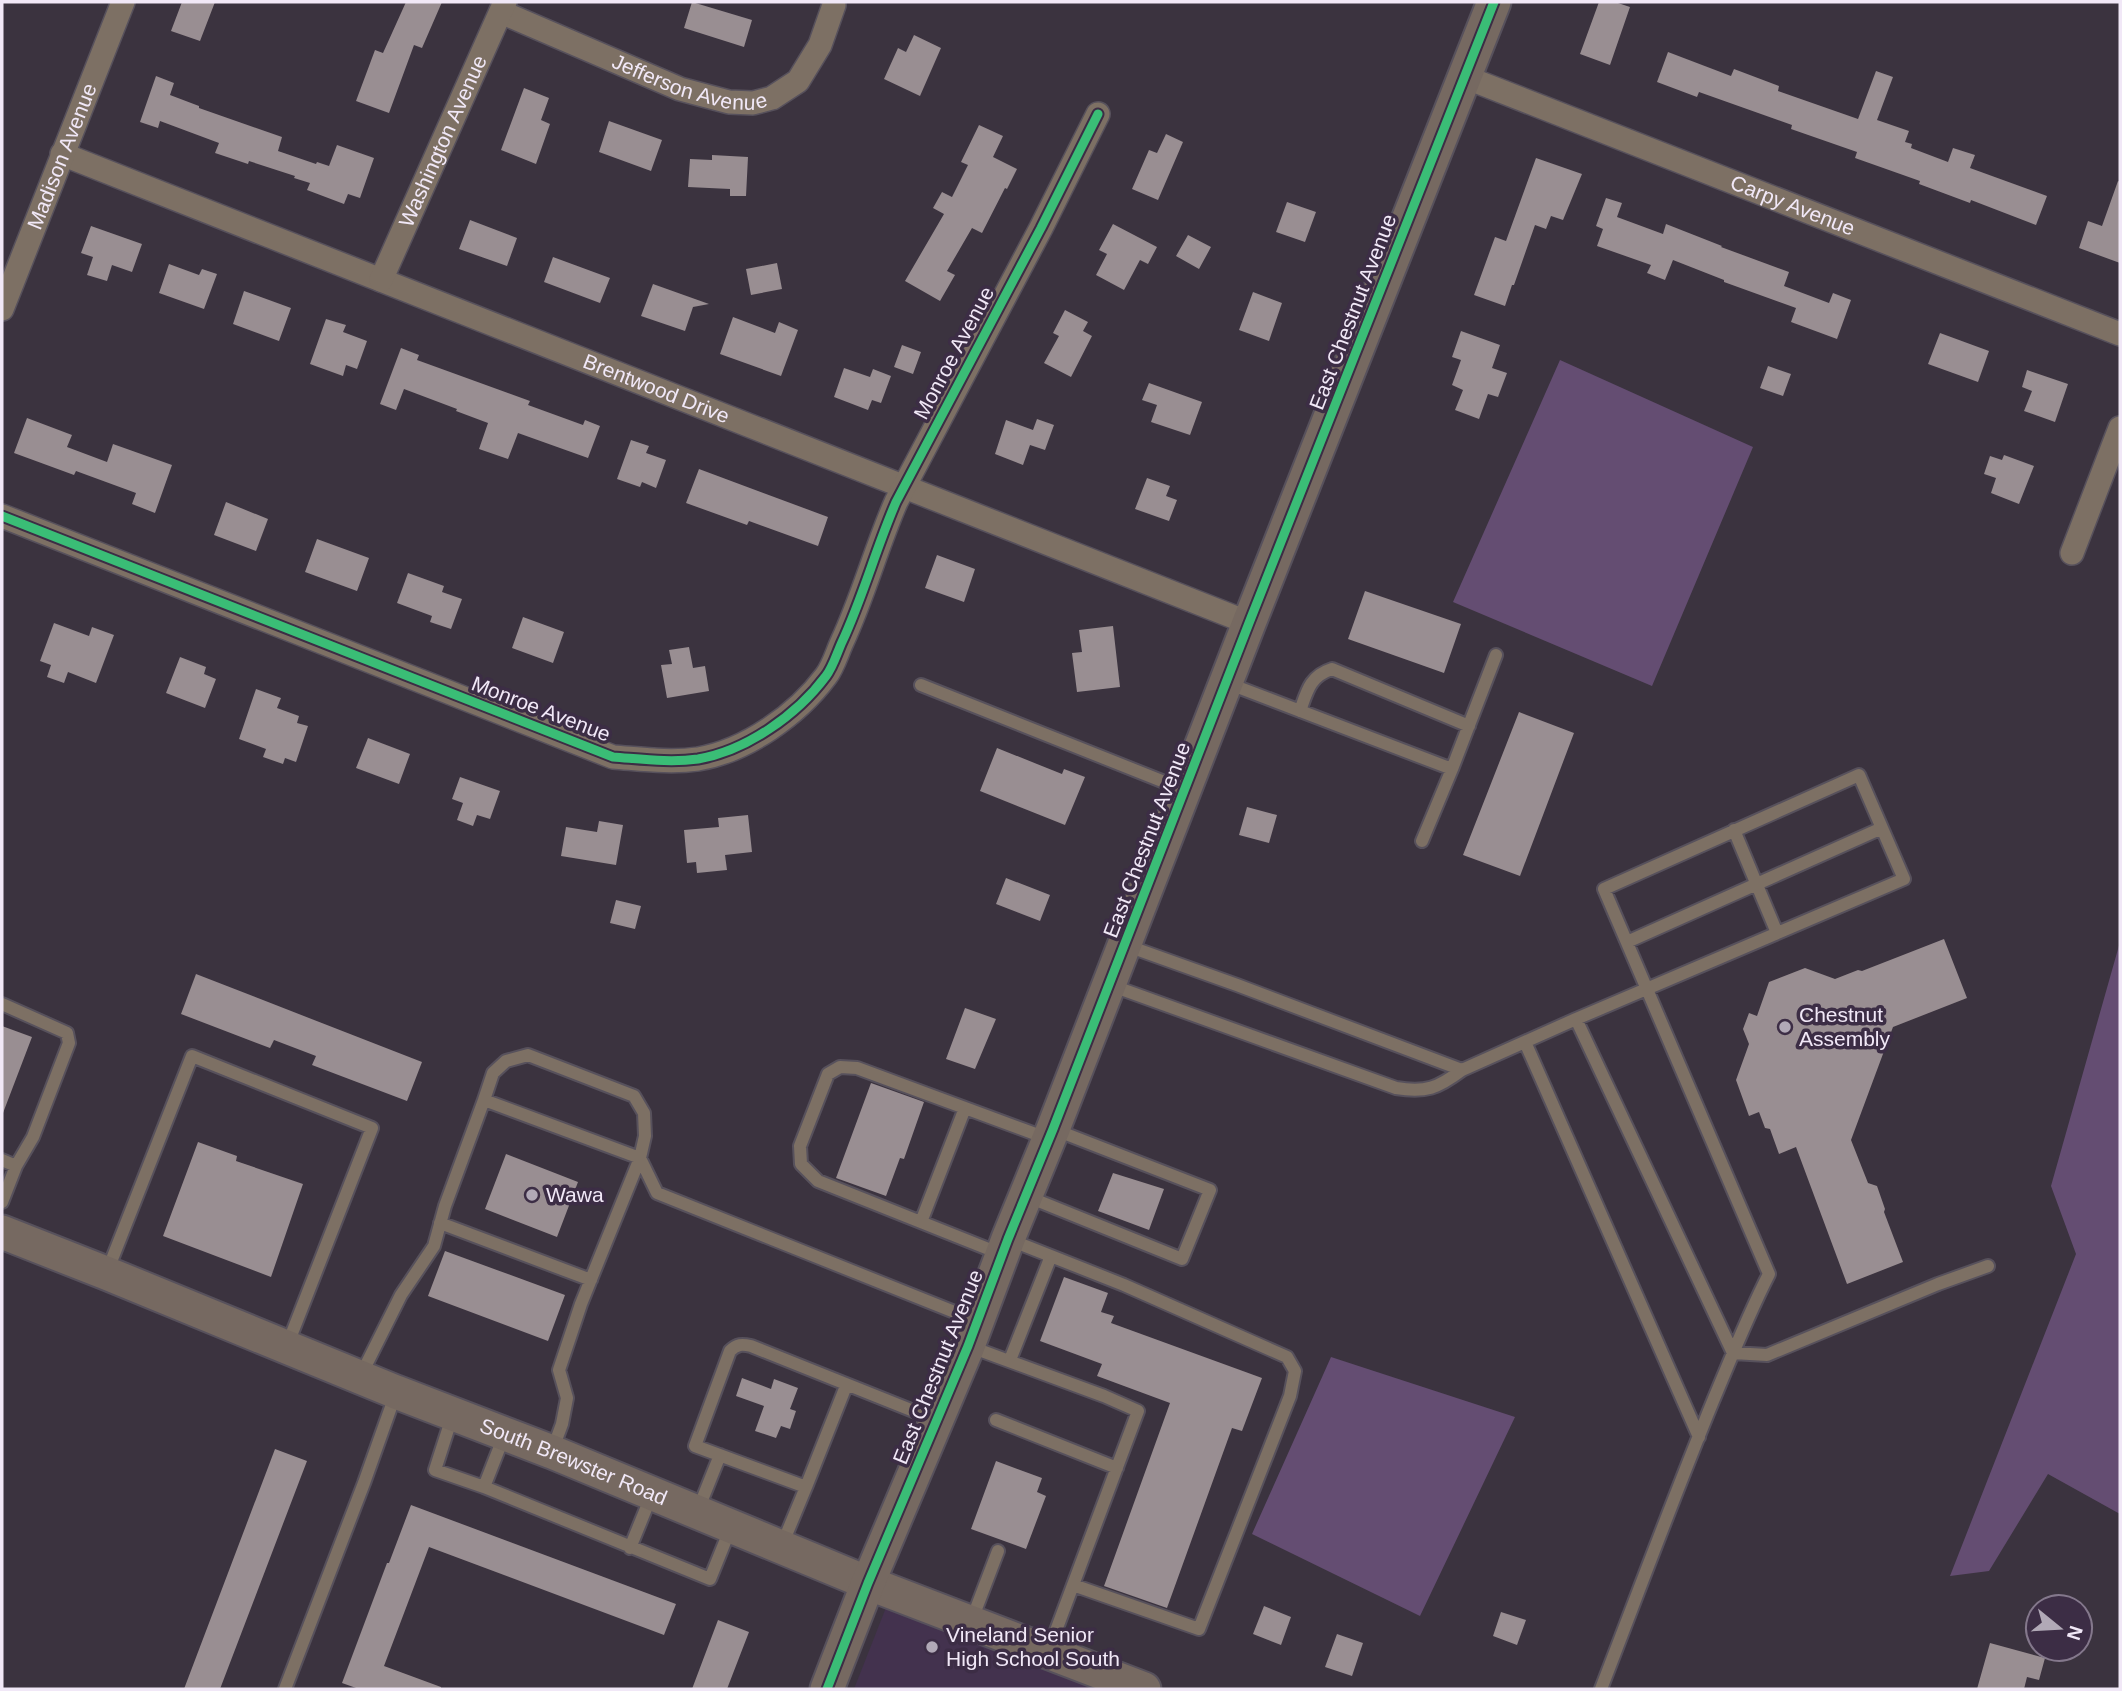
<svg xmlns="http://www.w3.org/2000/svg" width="2122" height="1691" font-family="Arial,sans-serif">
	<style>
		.built { fill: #43324e }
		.green { fill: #644d72 }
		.building { fill: #998e92 }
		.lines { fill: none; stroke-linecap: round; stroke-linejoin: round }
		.lane-casing { stroke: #57515c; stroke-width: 16 }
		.street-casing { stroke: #57515c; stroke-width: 26 }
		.secondary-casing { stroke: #57515c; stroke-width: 37 }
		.lane { stroke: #7d7064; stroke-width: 12 }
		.street { stroke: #7d7064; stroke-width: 23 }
		.secondary { stroke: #766961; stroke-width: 33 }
		.cycleway-casing { stroke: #3c2d45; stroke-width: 13 }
		.cycleway { stroke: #3abd76; stroke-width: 9 }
		.poi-dot { fill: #b1a9b7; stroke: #3c2d45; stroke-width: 2.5 }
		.labels { text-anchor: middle; stroke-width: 7; stroke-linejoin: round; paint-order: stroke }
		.street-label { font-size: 21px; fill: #f1e8f7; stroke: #3c2d45 }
		.poi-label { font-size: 21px; fill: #f1e8f7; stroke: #3c2d45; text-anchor: start }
	</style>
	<rect width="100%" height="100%" fill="#3b333f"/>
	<path class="built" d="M887,1605L1100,1689H854Z"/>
	<path class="green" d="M1560,360L1753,447L1652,686L1453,602Z
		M2120,942V1514L2048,1474L1989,1571L1950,1576L2076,1254L2051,1186Z
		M1331,1357L1515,1417L1420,1616L1252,1534Z"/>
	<path class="building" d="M182,2H215L200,41L171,31Z
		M406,2H442L422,48L414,45L389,113L356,101L375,50L383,53Z
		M692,2L752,20L744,47L684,28Z
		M1599,2H1615L1630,7L1610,65L1580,54Z
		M914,35L941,48L920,96L884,79L898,48L906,52Z
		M1668,52L1731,76L1734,69L1779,86L1778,91L1858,119L1876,71L1893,77L1877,120L1909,131L1905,142L1912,144L1911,148L1948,162L1953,148L1975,155L1970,168L2047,196L2036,225L1971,200L1970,203L1919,184L1920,181L1855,158L1857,152L1791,129L1792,125L1699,92L1697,97L1657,82Z
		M156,76L174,83L170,95L199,106V108L282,137L278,151L316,164L317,162L329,166L337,145L374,158L360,198L348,194L344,204L307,190L310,183L294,178L295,176L249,161L248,164L215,153L219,143L160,121L158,128L140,122Z
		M524,88L549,98L541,120L550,124L536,164L501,150Z
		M609,121L662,140L651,171L599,152Z
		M979,125L1003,136L993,157L1017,169L1007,189L1005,188L982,233L972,228L947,271L955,275L940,301L905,281L944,214L933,208L942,192L952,197L968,165L961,162Z
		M1166,134L1183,142L1158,200L1132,189L1149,150L1157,153Z
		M712,155L748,157L746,196H730V189L688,187L690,159L712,160Z
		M1536,158L1582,174L1563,220L1551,216L1546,229L1535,225L1514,285H1512L1505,306L1474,295L1495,237L1506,241Z
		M2118,181L2120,182V263L2079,248L2088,221L2102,226Z
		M1606,198L1622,203L1617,217L1663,234L1666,224L1722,246L1721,247L1789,272L1784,286L1829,303L1833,293L1851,300L1837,339L1791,322L1796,308L1724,282V280L1673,260L1665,280L1647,273L1651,265L1597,246L1603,229L1596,226Z
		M1287,202L1316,212L1305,242L1276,232Z
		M470,220L517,238L507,266L459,249Z
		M1113,224L1157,247L1148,264L1140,260L1124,290L1096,275L1107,254L1099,250Z
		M91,226L142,244L132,272L112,265L107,281L87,275L93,257L81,253Z
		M1188,235L1211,247L1199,269L1176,256Z
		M553,257L610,278L600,303L544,282Z
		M777,263L782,289L751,295L746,269Z
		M169,264L199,275L202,269L217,274L204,309L159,293Z
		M653,284L709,304L693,307L685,331L641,316Z
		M244,291L291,308L279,341L233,324Z
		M1253,292L1282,303L1269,341L1239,330Z
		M1065,310L1088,322L1083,331L1092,336L1071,377L1044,363L1059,336L1053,333Z
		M733,317L775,333L779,322L798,330L781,376L720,354Z
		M326,319L346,325L343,332L367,341L357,369L346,365L343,376L310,364Z
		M1461,331L1500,345L1492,368L1507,373L1498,397L1488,394L1479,419L1455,410L1463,390L1452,385L1461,360L1452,357Z
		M1940,333L1989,351L1978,382L1928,364Z
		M902,345L921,352L913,374L894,367Z
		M401,348L419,355L417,360L530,401L528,405L583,425L585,420L600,426L588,458L518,433L508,459L479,449L488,423L456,411L457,409L404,389L396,410L380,404Z
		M1768,366L1791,374L1783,396L1760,388Z
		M844,368L870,377L873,369L891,376L881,403L872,400L868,410L834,397Z
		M2027,370L2068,384L2055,422L2024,411L2032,391L2022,387Z
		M1149,383L1202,402L1190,435L1151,422L1157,405L1142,400Z
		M27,418L72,435L67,447L107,462L113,444L172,465L155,513L132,504L136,493L76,471L74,475L14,453Z
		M1037,419L1054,425L1045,450L1030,445L1023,465L995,454L1006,420L1033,430Z
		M631,440L649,446L646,453L666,460L656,488L642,482L640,487L617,479Z
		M2004,455L2034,466L2019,504L1991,493L1996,478L1984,474L1990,456L2002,460Z
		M699,469L828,517L818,546L749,521L747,525L686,503Z
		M1147,478L1170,486L1166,496L1177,500L1169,521L1135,509Z
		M226,502L268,519L256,551L214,535Z
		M317,539L369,558L357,591L305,572Z
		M937,555L975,569L964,602L925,588Z
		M408,573L444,586L442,592L462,599L451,629L430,622L432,616L397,603Z
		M1365,591L1461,624L1444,673L1348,639Z
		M523,617L564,632L553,663L512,648Z
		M54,623L89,636L92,627L114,635L96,683L68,672L64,683L47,677L51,665L40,661Z
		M1113,626L1120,687L1077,692L1072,653L1082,652L1079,630Z
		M689,647L693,668L705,666L709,691L667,698L661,665L672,664L669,650Z
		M180,657L206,667L204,674L216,679L205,708L166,693Z
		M256,689L281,698L277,708L299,716L297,723L308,726L296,762L285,758L283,764L263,757L266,749L239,739Z
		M1519,712L1574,733L1520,876L1463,855Z
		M368,738L410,754L399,784L356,768Z
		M997,748L1062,774L1064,769L1085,777L1065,825L980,791Z
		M460,777L500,791L490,819L477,815L473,826L457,820L463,803L452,799Z
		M1247,807L1277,815L1269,843L1239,835Z
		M748,815L752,852L725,855L727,870L697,873L696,862L687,863L684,830L719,827L718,818Z
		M599,821L623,825L616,865L561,856L566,827L597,832Z
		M1006,878L1050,895L1040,921L996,904Z
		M616,900L641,906L635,929L610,923Z
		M1944,939L1967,998L1893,1027L1851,1140L1868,1183L1877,1186L1885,1209L1884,1212L1903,1262L1847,1284L1796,1147L1779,1154L1770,1129L1765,1128L1759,1112L1749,1116L1736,1080L1749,1044L1743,1029L1749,1013L1757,1016L1769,982L1805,968L1835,979L1858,970L1862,971Z
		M196,974L422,1062L407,1101L312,1065L316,1056L274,1040L270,1048L181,1014Z
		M965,1008L996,1019L975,1069L946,1059Z
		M2,1026L32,1037L3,1113H2Z
		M871,1083L924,1102L904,1159L900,1158L886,1196L836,1178Z
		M198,1142L237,1156L236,1161L303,1184L271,1277L163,1236Z
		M506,1154L578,1182L557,1237L485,1209Z
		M1113,1173L1164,1189L1149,1230L1098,1211Z
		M445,1251L565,1295L548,1341L428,1296Z
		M1064,1277L1108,1293L1101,1312L1114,1316L1111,1323L1262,1378L1242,1431L1232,1428L1167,1608L1104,1586L1170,1403L1097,1376L1102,1364L1040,1341Z
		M742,1378L771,1389L774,1379L798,1388L790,1409L796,1411L790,1429L781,1426L776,1438L755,1431L764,1406L736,1396Z
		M275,1449L307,1461L220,1689H184Z
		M996,1461L1042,1478L1037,1492L1046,1496L1026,1549L971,1529Z
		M411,1505L676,1604L664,1635L429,1547L384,1666L441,1687V1689H359L342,1683L387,1563H389Z
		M1264,1606L1291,1617L1281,1645L1253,1634Z
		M1501,1612L1526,1620L1517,1645L1493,1636Z
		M718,1620L749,1632L727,1689H692Z
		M1337,1634L1363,1643L1352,1676L1325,1667Z
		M1990,1643L2045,1658L2039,1680L2027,1677L2024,1689H1977Z"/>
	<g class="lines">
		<g class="lane-casing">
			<path id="lane" d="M1227,683L1452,769L1496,655
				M921,685L1182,789
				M1300,711C1307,691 1310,676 1332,669L1469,726
				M1734,830L1777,933
				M1422,841L1452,769
				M1627,942L1882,828
				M1125,945L1237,985L1462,1070
				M1110,985L1396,1088C1426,1093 1438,1088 1462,1070L1576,1019
				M2,1004L67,1033L69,1043L33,1137L16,1166
				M1525,1042L1699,1437
				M484,1100L493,1073L506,1061L528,1055L634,1096L644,1113L645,1136L640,1158L581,1304L559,1370L567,1398L562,1424L552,1451
				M2,1160L16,1166L2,1202
				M1026,1196L1182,1259L1210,1190L1053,1129
				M921,1222L965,1108
				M440,1223L591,1280
				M1008,1239L1124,1285L1287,1357L1295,1371L1290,1396L1199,1629L1073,1585
				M1001,1254L818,1181L801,1164L800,1146L828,1074L840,1067L857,1068L1049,1139
				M107,1272L192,1056L372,1128L287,1346
				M971,1347L1104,1396L1138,1411L1048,1652
				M1010,1360L1051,1256
				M360,1377L401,1295L434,1246L445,1206L484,1100L640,1158L657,1193L977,1321
				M846,1386L806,1487L695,1446L730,1351C737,1344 742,1344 751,1346L936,1420
				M453,1414L435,1470L484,1487L710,1579L731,1527
				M996,1420L1117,1468
				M484,1487L504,1436
				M698,1510L720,1455
				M782,1545L806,1487
				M630,1548L652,1494
				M971,1622L998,1551
				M285,1689L364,1483L396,1393
				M1601,1689C1638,1593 1674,1496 1713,1401C1731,1358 1748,1315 1769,1274L1604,889L1859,775L1904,879C1795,926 1686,973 1576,1019L1733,1353L1767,1355L1938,1284L1988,1266"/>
		</g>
		<g class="street-casing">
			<g id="street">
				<path id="s1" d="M501,12L680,89L729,102L753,103L772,98L798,81L820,45L834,5"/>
				<path id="s2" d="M1465,77L2120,334"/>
				<path id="s3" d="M62,154L1249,623"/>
				<path id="s4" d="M381,280L505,2"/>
				<path id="s5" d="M2,309L123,2"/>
				<path d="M2,516L613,757C641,759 670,763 698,759C746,751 797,715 826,676C833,667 837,653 842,642C863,597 876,548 896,502L1041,228L1098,114"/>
				<path d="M2072,553L2120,428"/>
			</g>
		</g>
		<g class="secondary-casing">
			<g id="secondary">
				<path id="s6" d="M2,1232L106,1273L396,1392L552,1452L868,1583L1144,1689"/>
				<path d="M827,1689L868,1583L968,1346L1008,1239L1053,1129L1249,623L1494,2"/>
			</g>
		</g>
		<use href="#lane" class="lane"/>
		<use href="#street" class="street"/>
		<use href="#secondary" class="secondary"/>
		<g class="cycleway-casing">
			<path id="cycleway" d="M2,516L613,757C641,759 670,763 698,759C746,751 797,715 826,676C833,667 837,653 842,642C863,597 876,548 896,502L1041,228L1098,114
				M827,1689L868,1583L968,1346L1008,1239L1053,1129L1249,623L1494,2"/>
		</g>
		<use href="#cycleway" class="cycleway"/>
	</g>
	<g class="poi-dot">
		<circle cx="1785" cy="1027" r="7"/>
		<circle cx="532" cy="1195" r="7"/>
		<circle cx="932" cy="1647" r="7"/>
	</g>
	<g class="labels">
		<g class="street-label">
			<text dy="7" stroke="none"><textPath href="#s1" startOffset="203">Jefferson Avenue</textPath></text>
			<text dy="7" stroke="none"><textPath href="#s4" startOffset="152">Washington Avenue</textPath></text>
			<text dy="7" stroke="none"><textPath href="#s5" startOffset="164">Madison Avenue</textPath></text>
			<text dy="7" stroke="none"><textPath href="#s2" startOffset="352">Carpy Avenue</textPath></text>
			<text transform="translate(1353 312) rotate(-69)" y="7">East Chestnut Avenue</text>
			<text transform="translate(954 353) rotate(-62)" y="7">Monroe Avenue</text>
			<text dy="7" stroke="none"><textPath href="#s3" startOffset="639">Brentwood Drive</textPath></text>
			<text transform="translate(541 709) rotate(21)" y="7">Monroe Avenue</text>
			<text transform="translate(1147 840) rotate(-69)" y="7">East Chestnut Avenue</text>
			<text transform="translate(938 1367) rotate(-68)" y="7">East Chestnut Avenue</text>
			<text dy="7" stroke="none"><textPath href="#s6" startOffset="616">South Brewster Road</textPath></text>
		</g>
		<g class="poi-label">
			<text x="1799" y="1022">Chestnut<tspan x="1799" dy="24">Assembly</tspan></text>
			<text x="546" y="1202">Wawa</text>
			<text x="946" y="1642">Vineland Senior<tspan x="946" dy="24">High School South</tspan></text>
		</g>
	</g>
	<rect width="2122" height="1691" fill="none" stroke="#f1e8f7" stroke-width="7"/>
	<g transform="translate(2059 1628) rotate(108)"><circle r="33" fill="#3c2d45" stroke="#84788c" stroke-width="2"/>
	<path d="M0-5L12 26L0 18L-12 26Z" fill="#b1a9b7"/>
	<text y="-10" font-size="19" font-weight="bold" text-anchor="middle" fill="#f1e8f7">N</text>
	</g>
</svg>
